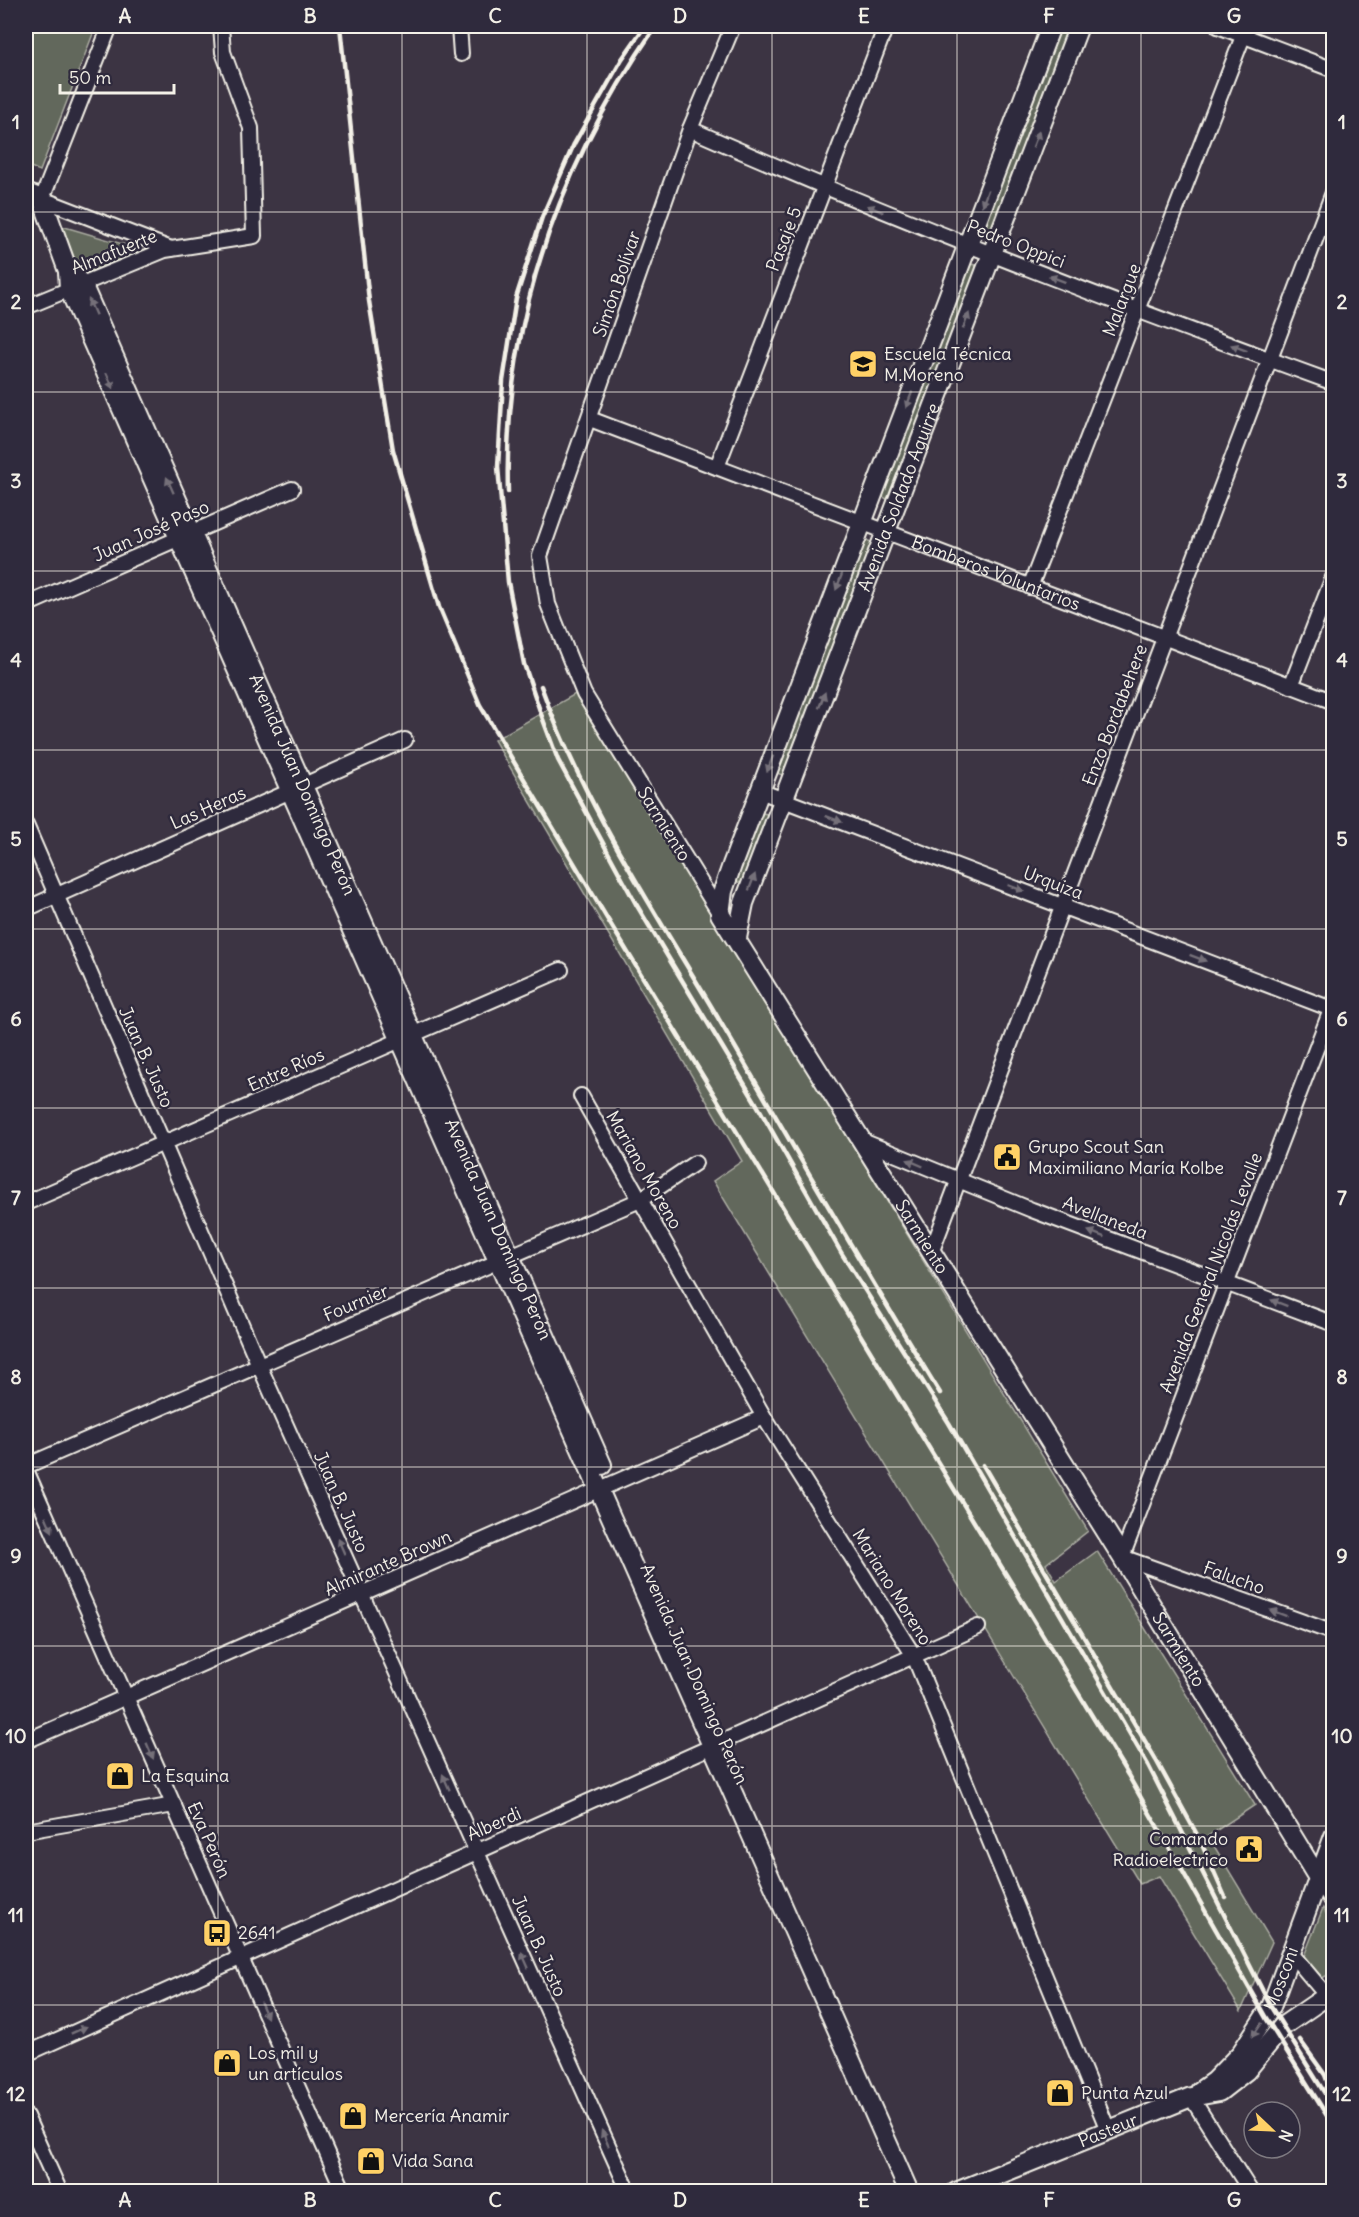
<svg xmlns="http://www.w3.org/2000/svg" width="1359" height="2217" font-family="Delius,sans-serif">
	<style>
		.green { fill: #62685b; stroke: #abaca2; stroke-width: 1.5 }
		.lines { fill: none; stroke-linecap: round; stroke-linejoin: round }
		.street-casing { stroke: #f4f1e8; stroke-width: 18 }
		.secondary-casing { stroke: #f4f1e8; stroke-width: 22 }
		.street { stroke: #2f2a3d; stroke-width: 14 }
		.secondary { stroke: #2f2a3d; stroke-width: 18 }
		.rail { stroke: #f4f1e8; stroke-width: 4.5 }
		.oneway { fill: #747079 }
		.grid { fill: none; stroke: #f4f1e8; stroke-width: 1.5; stroke-opacity: 0.55 }
		.labels { text-anchor: middle; stroke-width: 5; stroke-linejoin: round; paint-order: stroke }
		.street-label { font-size: 18px; fill: #f4f1e8; stroke: #2f2a3d }
		.poi-label { font-size: 18px; fill: #f4f1e8; stroke: #2f2a3d; text-anchor: start }
		.neatline { fill: none; stroke: #f4f1e8; stroke-width: 2 }
		.grid-label { font-size: 20px; text-anchor: middle; font-weight: bold; fill: #f4f1e8 }
	</style>
	<rect width="100%" height="100%" fill="#3c3443"/>
	<filter id="ink" filterUnits="userSpaceOnUse"><feTurbulence type="fractalNoise" baseFrequency=".0167" numOctaves="2"/><feDisplacementMap in="SourceGraphic" scale="12" xChannelSelector="R" yChannelSelector="G"/><feConvolveMatrix kernelMatrix="1 2 1 2 8 2 1 2 1" color-interpolation-filters="sRGB"/></filter>
	<g filter="url(#ink)">
		<path class="green" d="M26,26H96L40,171L26,165Z
			M1058,26H1070L993,229L988,231L983,229Z
			M58,225L143,250L86,273L78,268Z
			M971,264L975,265L977,270L891,496L887,499L881,496L966,266Z
			M866,540L871,542L872,547L787,773L782,775L777,773L776,768L862,543Z
			M577,693L1088,1531L1046,1564L1056,1581L1097,1551L1255,1805L1208,1836L1272,1942L1241,2011L1159,1876L1140,1884L713,1181L742,1161L494,740Z
			M762,813L767,814L768,820L745,881L741,883L735,881L758,816Z
			M1323,1908L1333,1925L1334,1972L1322,1978L1304,1956Z"/>
		<g class="lines">
			<g class="street-casing">
				<g id="street">
					<path d="M110,26L42,199L171,249"/>
					<path d="M459,26L461,54"/>
					<path d="M1218,26L1334,70"/>
					<path d="M690,129C901,222 1117,304 1334,383"/>
					<path d="M26,307L165,250L254,236L251,128L223,52L221,26"/>
					<path id="s1" d="M590,419L1334,702"/>
					<path d="M717,467L886,26"/>
					<path d="M1030,587L1247,26"/>
					<path d="M26,605L292,489"/>
					<path d="M1291,686L1334,575"/>
					<path d="M760,791L1334,1010"/>
					<path d="M26,825L259,1365L629,2192"/>
					<path d="M26,909L405,740"/>
					<path d="M720,914L584,694L548,604L540,556L690,129L733,26"/>
					<path d="M1334,1002L1122,1557L1334,1633"/>
					<path d="M581,1096L764,1417L914,1656L1108,2130"/>
					<path d="M865,1142L1032,1210L1334,1324"/>
					<path d="M26,1203L561,970"/>
					<path d="M931,1253L1334,190"/>
					<path d="M26,1466L640,1200L695,1163"/>
					<path d="M26,1470L344,2192"/>
					<path d="M26,1741L764,1417"/>
					<path d="M26,1831L174,1805"/>
					<path d="M1318,1878L1334,1904"/>
					<path d="M1290,1952L1326,1995"/>
					<path d="M26,2054L978,1627"/>
					<path d="M1191,2097L1251,2192"/>
					<path d="M26,2116L60,2192"/>
				</g>
			</g>
			<g class="secondary-casing">
				<g id="secondary">
					<path id="s2" d="M1051,26L732,865L723,891L720,914L1122,1557L1318,1878"/>
					<path d="M26,193L42,199L68,271L69,289L909,2192"/>
					<path id="s3" d="M68,271L82,284L602,1465"/>
					<path id="s4" d="M737,938L744,903L1079,26"/>
					<path id="s5" d="M1200,2091L1214,2081L1241,2053L1271,2007L1334,1836"/>
					<path id="s6" d="M956,2192L1191,2097L1219,2092L1246,2071L1283,2026L1334,1991"/>
				</g>
			</g>
			<use href="#street" class="street"/>
			<use href="#secondary" class="secondary"/>
			<path class="rail" d="M340,26L369,301L393,450L439,607L480,705L608,920L1128,1775L1266,2018L1334,2127
				M645,26L622,59L574,144L542,217L516,298L503,381L498,467L508,582L524,664L541,714L558,760L636,904L756,1103L842,1254L949,1423L1148,1765L1271,2007L1334,2108
				M508,492C503,321 560,165 656,26
				M541,686C582,800 649,902 711,1006C787,1135 861,1265 940,1393
				M983,1465L1156,1760L1200,1840L1225,1897
				M1300,2040L1325,2075L1333,2097"/>
		</g>
		<defs><path id="oneway-solid" d="M-6-.8H1V-3.2L6.5 0L1 3.2V.8H-6Z" transform="scale(1.5)"/></defs>
		<g class="oneway">
			<use href="#oneway-solid" transform="translate(1036 139) rotate(-69)"/>
			<use href="#oneway-solid" transform="translate(985 198) rotate(111)"/>
			<use href="#oneway-solid" transform="translate(875 209) rotate(-158)"/>
			<use href="#oneway-solid" transform="translate(1057 279) rotate(-160)"/>
			<use href="#oneway-solid" transform="translate(92 307) rotate(-114)"/>
			<use href="#oneway-solid" transform="translate(966 321) rotate(-69)"/>
			<use href="#oneway-solid" transform="translate(1239 348) rotate(-159)"/>
			<use href="#oneway-solid" transform="translate(110 381) rotate(66)"/>
			<use href="#oneway-solid" transform="translate(909 400) rotate(111)"/>
			<use href="#oneway-solid" transform="translate(170 485) rotate(-114)"/>
			<use href="#oneway-solid" transform="translate(839 582) rotate(111)"/>
			<use href="#oneway-solid" transform="translate(822 700) rotate(-69)"/>
			<use href="#oneway-solid" transform="translate(770 764) rotate(111)"/>
			<use href="#oneway-solid" transform="translate(834 819) rotate(21)"/>
			<use href="#oneway-solid" transform="translate(752 882) rotate(-69)"/>
			<use href="#oneway-solid" transform="translate(1016 888) rotate(21)"/>
			<use href="#oneway-solid" transform="translate(1198 958) rotate(21)"/>
			<use href="#oneway-solid" transform="translate(915 1163) rotate(-157)"/>
			<use href="#oneway-solid" transform="translate(1096 1234) rotate(-159)"/>
			<use href="#oneway-solid" transform="translate(1279 1303) rotate(-159)"/>
			<use href="#oneway-solid" transform="translate(49 1524) rotate(66)"/>
			<use href="#oneway-solid" transform="translate(341 1546) rotate(-114)"/>
			<use href="#oneway-solid" transform="translate(1278 1613) rotate(-160)"/>
			<use href="#oneway-solid" transform="translate(150 1751) rotate(67)"/>
			<use href="#oneway-solid" transform="translate(446 1782) rotate(-114)"/>
			<use href="#oneway-solid" transform="translate(525 1960) rotate(-114)"/>
			<use href="#oneway-solid" transform="translate(264 2010) rotate(66)"/>
			<use href="#oneway-solid" transform="translate(79 2030) rotate(-24)"/>
			<use href="#oneway-solid" transform="translate(1257 2030) rotate(125)"/>
			<use href="#oneway-solid" transform="translate(605 2138) rotate(-114)"/>
		</g>
	</g>
	<path class="grid" d="M218,26V2192M402,26V2192M587,26V2192M772,26V2192M957,26V2192M1141,26V2192M26,212H1334M26,392H1334M26,571H1334M26,750H1334M26,929H1334M26,1108H1334M26,1288H1334M26,1467H1334M26,1646H1334M26,1826H1334M26,2005H1334"/>
	<defs>
		<g id="school-square" transform="scale(1.5)"><rect x="-9" y="-9" width="18" height="18" rx="4" fill="#ffd166" stroke="#2f2a3d"/><path d="M0-5L7-2L0 1L-7-2ZM-4 1L0 2.5L4 1V4Q0 6-4 4Z" fill="#111"/></g>
		<g id="civic-square" transform="scale(1.5)"><rect x="-9" y="-9" width="18" height="18" rx="4" fill="#ffd166" stroke="#2f2a3d"/><path d="M-.6-6.5H3V-4.5H.6V-3L4-1V1h2V6H-6V1h2V-1L-.6-3ZM-1.2 2.5V6h2.4V2.5Z" fill="#111"/></g>
		<g id="shop-square" transform="scale(1.5)"><rect x="-9" y="-9" width="18" height="18" rx="4" fill="#ffd166" stroke="#2f2a3d"/><path d="M-5-2.5h2.3a2.7 3.5 0 0 1 5.4 0H5L5.5 6h-11ZM-1.5-2.5h3a1.5 2.3 0 0 0-3 0Z" fill="#111"/></g>
		<g id="bus-square" transform="scale(1.5)"><rect x="-9" y="-9" width="18" height="18" rx="4" fill="#ffd166" stroke="#2f2a3d"/><path d="M-5-6H5V4H4V6H2V4H-2V6H-4V4H-5ZM-3.5-4V0h7V-4ZM-3.5 1.2v1.5H-2V1.2ZM2 1.2v1.5H3.5V1.2Z" fill="#111"/></g>
	</defs>
	<g fill-rule="evenodd">
		<use href="#school-square" x="863" y="364"/>
		<use href="#civic-square" x="1007" y="1157"/>
		<use href="#shop-square" x="120" y="1776"/>
		<use href="#civic-square" x="1249" y="1849"/>
		<use href="#bus-square" x="217" y="1933"/>
		<use href="#shop-square" x="227" y="2063"/>
		<use href="#shop-square" x="1060" y="2093"/>
		<use href="#shop-square" x="353" y="2116"/>
		<use href="#shop-square" x="371" y="2161"/>
	</g>
	<g class="labels">
		<g class="street-label">
			<text transform="translate(784 239) rotate(-69)" y="6">Pasaje 5</text>
			<text transform="translate(1016 244) rotate(21)" y="6">Pedro Oppici</text>
			<text transform="translate(114 252) rotate(-22)" y="6">Almafuerte</text>
			<text transform="translate(617 284) rotate(-71)" y="6">Simón Bolívar</text>
			<text transform="translate(1122 300) rotate(-69)" y="6">Malargue</text>
			<text dy="6" stroke="none"><textPath href="#s4" startOffset="470">Avenida Soldado Aguirre</textPath></text>
			<text transform="translate(151 531) rotate(-24)" y="6">Juan José Paso</text>
			<text dy="6" stroke="none"><textPath href="#s1" startOffset="434">Bomberos Voluntarios</textPath></text>
			<text transform="translate(1115 715) rotate(-69)" y="6">Enzo Bordabehere</text>
			<text dy="6" stroke="none"><textPath href="#s3" startOffset="566">Avenida Juan Domingo Perón</textPath></text>
			<text transform="translate(208 808) rotate(-24)" y="6">Las Heras</text>
			<text transform="translate(664 824) rotate(58)" y="6">Sarmiento</text>
			<text transform="translate(1053 883) rotate(21)" y="6">Urquiza</text>
			<text transform="translate(146 1057) rotate(66)" y="6">Juan B. Justo</text>
			<text transform="translate(286 1070) rotate(-24)" y="6">Entre Ríos</text>
			<text transform="translate(644 1170) rotate(60)" y="6">Mariano Moreno</text>
			<text transform="translate(1105 1218) rotate(21)" y="6">Avellaneda</text>
			<text dy="6" stroke="none"><textPath href="#s3" startOffset="1052">Avenida Juan Domingo Perón</textPath></text>
			<text dy="6" stroke="none"><textPath href="#s2" startOffset="1329">Sarmiento</textPath></text>
			<text transform="translate(1211 1273) rotate(-69)" y="6">Avenida General Nicolás Levalle</text>
			<text transform="translate(356 1303) rotate(-23)" y="6">Fournier</text>
			<text transform="translate(341 1502) rotate(66)" y="6">Juan B. Justo</text>
			<text transform="translate(388 1563) rotate(-24)" y="6">Almirante Brown</text>
			<text transform="translate(1234 1578) rotate(20)" y="6">Falucho</text>
			<text transform="translate(892 1587) rotate(58)" y="6">Mariano Moreno</text>
			<text dy="6" stroke="none"><textPath href="#s2" startOffset="1815">Sarmiento</textPath></text>
			<text transform="translate(694 1674) rotate(66)" y="6">Avenida Juan Domingo Perón</text>
			<text transform="translate(494 1824) rotate(-24)" y="6">Alberdi</text>
			<text transform="translate(209 1840) rotate(66)" y="6">Eva Perón</text>
			<text transform="translate(539 1946) rotate(66)" y="6">Juan B. Justo</text>
			<text dy="6" stroke="none"><textPath href="#s5" startOffset="141">Mosconi</textPath></text>
			<text dy="6" stroke="none"><textPath href="#s6" startOffset="164">Pasteur</textPath></text>
		</g>
		<g class="poi-label">
			<text x="884" y="360">Escuela Técnica<tspan x="884" dy="21">M.Moreno</tspan></text>
			<text x="1028" y="1153">Grupo Scout San<tspan x="1028" dy="21">Maximiliano María Kolbe</tspan></text>
			<text x="141" y="1782">La Esquina</text>
			<text x="1228" y="1845" text-anchor="end">Comando<tspan x="1228" dy="21">Radioelectrico</tspan></text>
			<text x="238" y="1939">2641</text>
			<text x="248" y="2059">Los mil y<tspan x="248" dy="21">un artículos</tspan></text>
			<text x="1081" y="2099">Punta Azul</text>
			<text x="374" y="2122">Mercería Anamir</text>
			<text x="392" y="2167">Vida Sana</text>
		</g>
	</g>
	<rect width="1359" height="2217" fill="none" stroke="#2f2a3d" stroke-width="66"/>
	<g transform="translate(1272 2130) rotate(113)"><circle r="28" fill="#2f2a3d" stroke="#7e7a81" stroke-width="1.5"/>
	<path d="M0-4.5L10 22L0 15L-10 22Z" fill="#ffd166"/>
	<text y="-9" font-size="16" font-weight="bold" text-anchor="middle" fill="#f4f1e8">N</text>
	</g>
	<path d="M60 84v9h114v-9" fill="none" stroke="#f4f1e8" stroke-width="3"/>
	<text x="69" y="84" font-size="18" fill="#f4f1e8" stroke="#2f2a3d" stroke-width="4.5" paint-order="stroke">50 m</text>
	<rect x="33" y="33" width="1293" height="2151" class="neatline"/>
	<g class="grid-label">
		<text x="125" y="23">A</text>
		<text x="310" y="23">B</text>
		<text x="495" y="23">C</text>
		<text x="680" y="23">D</text>
		<text x="864" y="23">E</text>
		<text x="1049" y="23">F</text>
		<text x="1234" y="23">G</text>
		<text x="16" y="129">1</text>
		<text x="1342" y="129">1</text>
		<text x="16" y="309">2</text>
		<text x="1342" y="309">2</text>
		<text x="16" y="488">3</text>
		<text x="1342" y="488">3</text>
		<text x="16" y="667">4</text>
		<text x="1342" y="667">4</text>
		<text x="16" y="846">5</text>
		<text x="1342" y="846">5</text>
		<text x="16" y="1026">6</text>
		<text x="1342" y="1026">6</text>
		<text x="16" y="1205">7</text>
		<text x="1342" y="1205">7</text>
		<text x="16" y="1384">8</text>
		<text x="1342" y="1384">8</text>
		<text x="16" y="1563">9</text>
		<text x="1342" y="1563">9</text>
		<text x="16" y="1743">10</text>
		<text x="1342" y="1743">10</text>
		<text x="16" y="1922">11</text>
		<text x="1342" y="1922">11</text>
		<text x="16" y="2101">12</text>
		<text x="1342" y="2101">12</text>
		<text x="125" y="2207">A</text>
		<text x="310" y="2207">B</text>
		<text x="495" y="2207">C</text>
		<text x="680" y="2207">D</text>
		<text x="864" y="2207">E</text>
		<text x="1049" y="2207">F</text>
		<text x="1234" y="2207">G</text>
	</g>
</svg>
